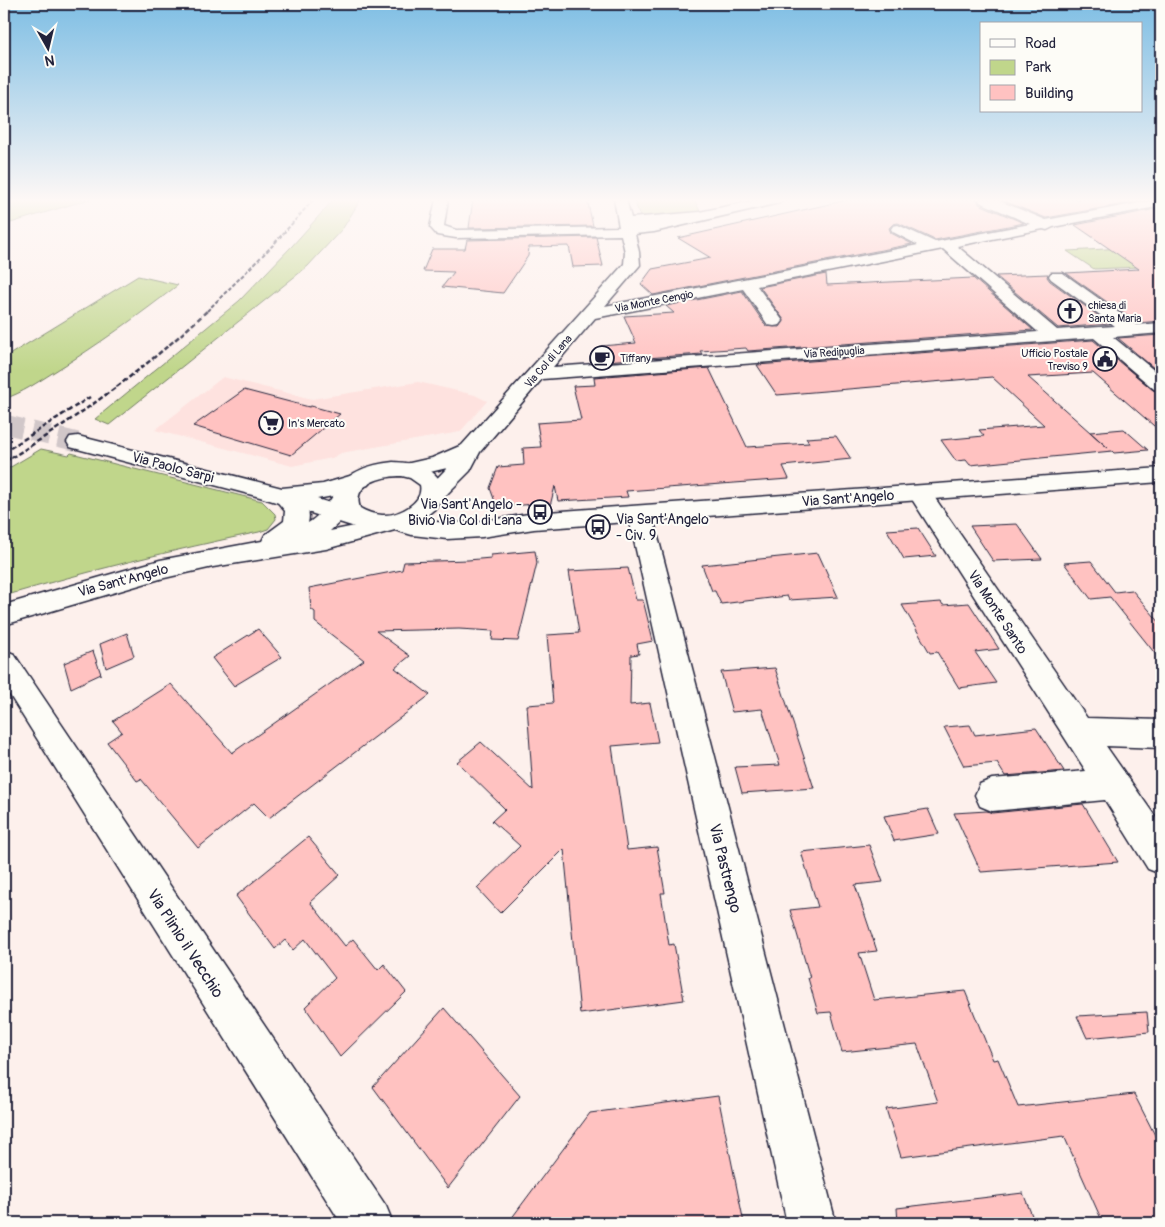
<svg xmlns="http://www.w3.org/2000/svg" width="1165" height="1227" font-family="Pangolin,sans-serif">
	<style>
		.built { fill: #fee2df }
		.green { fill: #c0d68b; stroke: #717c63 }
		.building { fill: #ffc2c1; stroke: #22223b }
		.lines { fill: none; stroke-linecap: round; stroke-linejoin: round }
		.street-tunnel { stroke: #d1c7c9; stroke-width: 19; stroke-dasharray: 19 9; stroke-linecap: butt }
		.street-casing { stroke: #22223b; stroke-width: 3 }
		.secondary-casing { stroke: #22223b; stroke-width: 3 }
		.street { fill: #fdfcf7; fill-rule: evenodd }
		.secondary { fill: #fdfcf7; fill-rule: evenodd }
		.rail-far2 { stroke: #22223b; stroke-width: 2; stroke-dasharray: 4 2; stroke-linecap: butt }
		.rail-far1 { stroke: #22223b; stroke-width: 2.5; stroke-dasharray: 5 2.5; stroke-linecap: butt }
		.rail { stroke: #22223b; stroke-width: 3; stroke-dasharray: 7 3; stroke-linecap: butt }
		.labels { text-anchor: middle; stroke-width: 4; stroke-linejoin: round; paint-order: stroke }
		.far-street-label { font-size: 11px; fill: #22223b; stroke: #fdfcf7 }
		.far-poi-label { font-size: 11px; fill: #22223b; stroke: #fdfcf7; text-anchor: start }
		.street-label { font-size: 14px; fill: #22223b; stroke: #fdfcf7 }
		.poi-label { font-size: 14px; fill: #22223b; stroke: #fdfcf7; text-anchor: end }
		.near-street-label { font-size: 16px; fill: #22223b; stroke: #fdfcf7 }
	</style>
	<rect width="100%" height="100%" fill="#fdf0ec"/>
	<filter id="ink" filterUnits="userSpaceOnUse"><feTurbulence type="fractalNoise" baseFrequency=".02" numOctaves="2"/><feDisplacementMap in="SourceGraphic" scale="10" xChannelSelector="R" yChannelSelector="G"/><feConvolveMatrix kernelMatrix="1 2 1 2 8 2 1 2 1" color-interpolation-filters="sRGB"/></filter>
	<g filter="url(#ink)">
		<path class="built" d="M223,377L312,399L418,382L475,395L487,401L460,432L341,453L332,458L292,466L155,430Z"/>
		<path class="green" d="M4,199H90L4,225Z
			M334,199H361L343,228L308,266L109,425L95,419L239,301L292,246Z
			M634,199H694L700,211L670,216L640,217Z
			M1144,247L1161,257V266L1094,269L1067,251Z
			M138,276L178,285C138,316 98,345 54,372C38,382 22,393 4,399V358Z
			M41,449L69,455L71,453L262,501L275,514L276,519L268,529L259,532C173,550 88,571 4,596V471Z"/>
		<path class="building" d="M473,199H587L593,226L469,228Z
			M852,199H977L979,204L1024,223L935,240L898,223L893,224L889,228L891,233L912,244L653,295L641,284L652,269L711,258L678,238Z
			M999,199H1152L1046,218Z
			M1161,208V321L1137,323L1066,273L1139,269L1075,225Z
			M596,237L603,266L573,267L569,246L529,247L528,256L503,293L442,287L454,272L423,271L432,249H465L467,240Z
			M826,274L827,285L973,278L1033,330L748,351L746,348L700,351L702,354L591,362L590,359L601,346L636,343L624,316L674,313L666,306L742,291L766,326L780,327L784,320L760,287Z
			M1048,274L1047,277L1050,281L1110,324L1058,328L996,276Z
			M1161,335V374L1118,338Z
			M1093,340L1153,390L1161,393V432L1093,373L1028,377L1108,448L1090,432L1124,429L1148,450L1114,453L1112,451L970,465L966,460L956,461L941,440L984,436L979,430L1044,425L992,377L777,395L757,365Z
			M709,368L747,447L809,443L806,438L836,436L851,459L783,466L789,479L626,491L628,497L558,501L555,486L550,506L549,503L497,507L490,488L498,467L524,465L523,448L541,447L537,423L581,420L573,386L595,385L594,377Z
			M244,390L309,407L311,406L340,414L291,455L193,426Z
			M1017,524L1042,559L993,561L970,526Z
			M918,528L936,556L904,559L887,530Z
			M535,551L537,563L518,641L492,640L493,631L459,629L376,631L410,656L395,668L430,695L269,818L254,803L198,848L141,779L137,781L107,742L122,732L113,721L171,684L232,753L364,660L315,622V612L311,609L309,588L402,570L404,562L468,560L491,558V555Z
			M818,553L838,597L789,600L787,596L721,604L715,591H712L702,565Z
			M1091,561L1115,592L1132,590L1161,624V661L1110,597L1091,599L1064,563Z
			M628,568L636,600H643L653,641L637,644L639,654L631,655L630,705L650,703L658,742L612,746L627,850L657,847L665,893H661L669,945L674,944L684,1000L580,1014L564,849L500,913L477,888L520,846L492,821L505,809L457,762L481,742L533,790L527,705L553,703L547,635L579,633L569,571Z
			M941,602L943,605L969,603L999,649L975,652L996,683L959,688L937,652L930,653L902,605Z
			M258,629L282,657L234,686L212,658Z
			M127,633L134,656L106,668L100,644Z
			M93,651L101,674L71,688L64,663Z
			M775,668L814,788L742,793L735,767L780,765L762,709L732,712L721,672Z
			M970,725L975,735L1036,728L1064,771L1005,776L997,763L964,766L944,727Z
			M1083,804L1118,862L981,872L954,813L987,811L992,813Z
			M928,809L939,834L894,841L884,816Z
			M308,837L340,875L310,902L345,946L353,939L378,970L384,964L406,992L340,1057L305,1007L335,978L305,939L293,950L285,940L275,949L236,896Z
			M869,845L883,882L855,885L877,951L859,953L874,1000L965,991L993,1060L998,1059L1018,1107L1134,1094L1161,1147V1223H1103L1064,1136L901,1157L886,1109L938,1102L917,1044L842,1052L831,1012L818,1013L808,978H810L790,910L818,907L801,852Z
			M444,1008L520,1096L448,1188L373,1087Z
			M1147,1012L1149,1032L1087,1038L1077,1016Z
			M718,1096L744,1223H508L590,1113Z
			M1023,1193L1035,1223H898L897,1208Z"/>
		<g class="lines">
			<path class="street-tunnel" d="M4,424L78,442"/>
			<g class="street-casing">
				<path id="street" d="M436,199H448L444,226L456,230L619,227L614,199H626L631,218L699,212L762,199H785L779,203L654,232L635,234L639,252L640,265L605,306L918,245L893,232L891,229L893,226L898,225L935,242L1030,224L980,202L979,199H995L1046,220L1161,199V206L1053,227L1047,230L1043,229L957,246L1057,330L1115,326L1051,279L1049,276L1051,273H1063L1136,325L1161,323V333L1113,337L1161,376V391L1154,389L1094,338L542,379L480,452L470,471L440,501L432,503L424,501L420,496L447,468L409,477L401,475L398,470L401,465L432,458L462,445L624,264L625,252L621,235L456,238L437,235L430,227ZM943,249L1038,332L553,367L595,318L743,289L768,325L774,326L780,325L783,321L757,286Z
					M78,436L282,488L323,484L360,473L368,475L371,480L368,485L333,496L317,499L367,514L370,520L367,526L358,528L260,497L70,447L67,442L70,437Z
					M920,486L928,488L1087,718L1161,720V748L1106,746L1161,825V874L1148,869L1105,800L992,811L980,806L975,795L980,784L992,779L1086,771L908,493L912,488Z
					M640,506L648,508L652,514L836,1223H787L628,514L632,508Z
					M4,650L14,654L386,1206L393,1223H341L4,686Z"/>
			</g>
			<g class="secondary-casing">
				<path id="secondary" d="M393,462C417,463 438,467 445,492L436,508L421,520C459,527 497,519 534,513L1161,468V482L534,529L482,537L447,539L412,535L395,530L326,549L213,567L160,579L4,625V605L160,560L262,541L265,535L284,521L285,511L275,499L279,494C296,489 313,504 308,523C324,513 330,499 341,485C353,469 374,464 393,462ZM402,476L410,478L420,485C424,503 398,516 382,515C373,514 367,512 360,508C351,483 383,476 402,476ZM343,519L355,526L330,531Z"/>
			</g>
			<use href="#street" class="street"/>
			<use href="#secondary" class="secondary"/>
			<path class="rail-far2" d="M207,311L272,246L314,199"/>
			<path class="rail-far1" d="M4,452L90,397
				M11,458C81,415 148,367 208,310"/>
			<path class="rail" d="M4,462L13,456"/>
		</g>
	</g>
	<linearGradient id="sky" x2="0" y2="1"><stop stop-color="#7ebee4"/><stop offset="0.54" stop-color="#fef8f6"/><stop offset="1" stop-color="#fef8f6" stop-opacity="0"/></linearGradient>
	<rect width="1165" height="371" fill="url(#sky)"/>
	<defs>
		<g id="church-ring" transform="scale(1.25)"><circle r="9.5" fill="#fdfcf7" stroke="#22223b" stroke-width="1.5"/><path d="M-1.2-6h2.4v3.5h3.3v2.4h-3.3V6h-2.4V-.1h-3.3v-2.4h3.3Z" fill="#22223b"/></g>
		<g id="cafe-ring" transform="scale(1.25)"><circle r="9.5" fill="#fdfcf7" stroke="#22223b" stroke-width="1.5"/><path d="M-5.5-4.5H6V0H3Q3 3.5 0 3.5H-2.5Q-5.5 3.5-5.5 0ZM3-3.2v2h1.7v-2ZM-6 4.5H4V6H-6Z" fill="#22223b"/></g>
		<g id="civic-ring" transform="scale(1.25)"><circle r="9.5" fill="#fdfcf7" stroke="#22223b" stroke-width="1.5"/><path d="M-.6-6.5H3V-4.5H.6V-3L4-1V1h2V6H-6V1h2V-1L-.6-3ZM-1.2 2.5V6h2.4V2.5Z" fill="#22223b"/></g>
		<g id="supermarket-ring" transform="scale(1.25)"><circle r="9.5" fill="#fdfcf7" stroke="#22223b" stroke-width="1.5"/><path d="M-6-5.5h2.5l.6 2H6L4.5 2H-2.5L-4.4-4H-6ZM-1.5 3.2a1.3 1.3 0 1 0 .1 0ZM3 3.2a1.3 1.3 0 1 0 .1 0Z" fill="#22223b"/></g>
		<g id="bus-ring" transform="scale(1.25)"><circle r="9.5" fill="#fdfcf7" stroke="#22223b" stroke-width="1.5"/><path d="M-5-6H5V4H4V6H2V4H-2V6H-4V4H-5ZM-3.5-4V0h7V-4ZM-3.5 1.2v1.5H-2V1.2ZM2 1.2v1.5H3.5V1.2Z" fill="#22223b"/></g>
	</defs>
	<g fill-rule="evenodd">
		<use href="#church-ring" x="1070" y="311"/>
		<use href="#cafe-ring" x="602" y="358"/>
		<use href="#civic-ring" x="1105" y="359"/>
		<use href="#supermarket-ring" x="271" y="423"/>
		<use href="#bus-ring" x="540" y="512"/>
		<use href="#bus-ring" x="598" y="527"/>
	</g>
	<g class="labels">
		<g class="far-street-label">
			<text transform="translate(654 301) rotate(-11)" y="4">Via Monte Cengio</text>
			<text transform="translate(834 352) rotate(-4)" y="4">Via Redipuglia</text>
			<text transform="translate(548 361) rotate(-49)" y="4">Via Col di Lana</text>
		</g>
		<g class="far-poi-label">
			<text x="1088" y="309">chiesa di<tspan x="1088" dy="13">Santa Maria</tspan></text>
			<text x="1088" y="357" text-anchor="end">Ufficio Postale<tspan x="1088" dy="13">Treviso 9</tspan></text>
			<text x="620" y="362">Tiffany</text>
			<text x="288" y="427">In's Mercato</text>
		</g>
		<g class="street-label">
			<text transform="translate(173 467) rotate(15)" y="5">Via Paolo Sarpi</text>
			<text transform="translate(848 498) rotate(-4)" y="5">Via Sant'Angelo</text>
			<text transform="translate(123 580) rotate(-15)" y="5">Via Sant'Angelo</text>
			<text transform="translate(998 612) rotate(57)" y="5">Via Monte Santo</text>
		</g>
		<g class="poi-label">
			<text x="522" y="509">Via Sant'Angelo -<tspan x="522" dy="16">Bivio Via Col di Lana</tspan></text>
			<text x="616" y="524" text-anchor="start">Via Sant'Angelo<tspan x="616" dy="16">- Civ. 9</tspan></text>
		</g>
		<g class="near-street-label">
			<text transform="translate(726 868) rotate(76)" y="6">Via Pastrengo</text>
			<text transform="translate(186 943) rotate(57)" y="6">Via Plinio il Vecchio</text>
		</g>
	</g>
	<rect width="1165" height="1227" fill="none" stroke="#fdfcf7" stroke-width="20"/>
	<rect x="10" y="10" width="1145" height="1207" fill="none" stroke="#22223b" stroke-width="2" filter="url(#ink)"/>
	<rect x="980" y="22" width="162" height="90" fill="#fdfcf7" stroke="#a5a5ac"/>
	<rect x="990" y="39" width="25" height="8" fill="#fdfcf7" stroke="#a5a5ac"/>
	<text x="1025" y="48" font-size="15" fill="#22223b">Road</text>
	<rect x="990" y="60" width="25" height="15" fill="#c0d68b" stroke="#a5a5ac"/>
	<text x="1025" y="72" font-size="15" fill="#22223b">Park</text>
	<rect x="990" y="85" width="25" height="15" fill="#ffc2c1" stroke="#a5a5ac"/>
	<text x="1025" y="98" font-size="15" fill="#22223b">Building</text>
	<g transform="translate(48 48) rotate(172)" stroke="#fdfcf7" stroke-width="4" paint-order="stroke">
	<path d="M0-4L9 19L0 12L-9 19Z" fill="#22223b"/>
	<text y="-8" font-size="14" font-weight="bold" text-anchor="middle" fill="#22223b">N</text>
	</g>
</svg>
